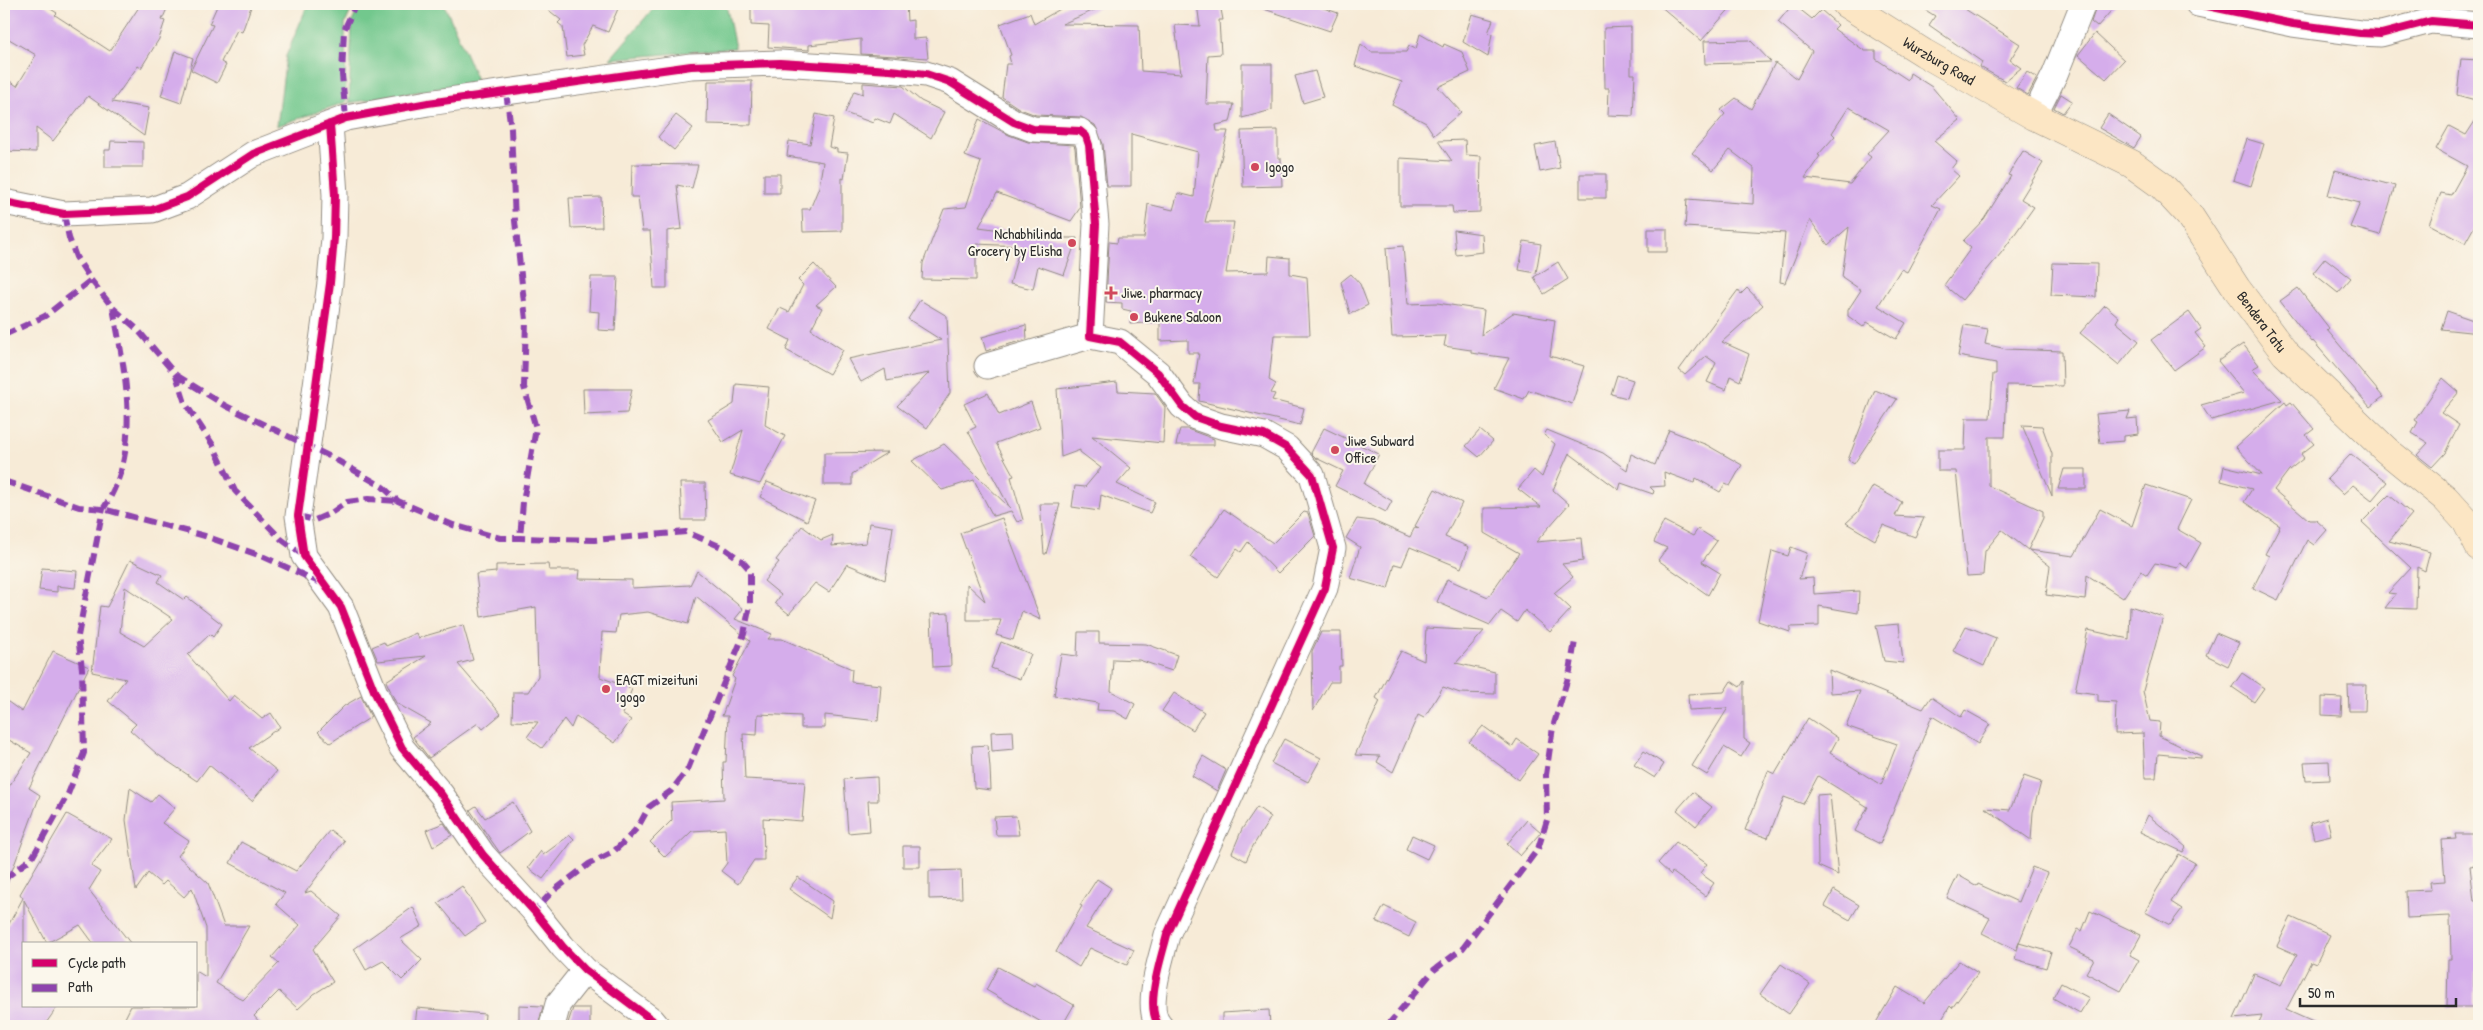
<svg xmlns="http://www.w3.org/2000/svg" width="2483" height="1030" font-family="'Patrick Hand',sans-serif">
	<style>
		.green { fill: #72c88d; stroke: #4e7a5c }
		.building { fill: #d5adeb; fill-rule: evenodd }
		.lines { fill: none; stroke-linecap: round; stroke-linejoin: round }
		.minor-casing { stroke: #918b81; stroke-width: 27 }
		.secondary-casing { stroke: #918b81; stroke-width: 29 }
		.minor { stroke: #fff; stroke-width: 25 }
		.secondary { stroke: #fce6c4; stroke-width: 28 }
		.quiet { stroke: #8e44ad; stroke-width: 6; stroke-dasharray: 12 6; stroke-linecap: butt }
		.cycleway-casing { stroke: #fbf7ec; stroke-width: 11 }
		.cycleway { stroke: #d6006c; stroke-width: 8 }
		.poi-dot { fill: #d1495b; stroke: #fbf7ec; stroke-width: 2 }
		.labels { text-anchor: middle; stroke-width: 4; stroke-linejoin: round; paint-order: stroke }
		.street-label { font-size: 15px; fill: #2b2b2b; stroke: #fbf7ec }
		.poi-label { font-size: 15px; fill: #2b2b2b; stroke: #fbf7ec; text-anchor: start }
	</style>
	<rect width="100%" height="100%" fill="#fbf7ec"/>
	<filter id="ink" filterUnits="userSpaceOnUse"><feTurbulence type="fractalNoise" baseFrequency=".02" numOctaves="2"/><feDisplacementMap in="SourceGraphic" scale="10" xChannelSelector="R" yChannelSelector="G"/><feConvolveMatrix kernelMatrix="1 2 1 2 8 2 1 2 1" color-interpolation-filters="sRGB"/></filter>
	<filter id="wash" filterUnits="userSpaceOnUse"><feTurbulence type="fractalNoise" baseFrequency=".0096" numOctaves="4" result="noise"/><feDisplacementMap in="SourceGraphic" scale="20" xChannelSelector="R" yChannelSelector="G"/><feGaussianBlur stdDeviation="1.12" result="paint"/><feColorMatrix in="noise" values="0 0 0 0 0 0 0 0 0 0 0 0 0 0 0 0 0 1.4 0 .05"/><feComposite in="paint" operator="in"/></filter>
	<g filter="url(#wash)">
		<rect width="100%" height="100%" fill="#f7ebd7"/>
		<path class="green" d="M308,4H354L345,24L346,102L277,126L286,56Z
			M360,4H444L478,82L349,103L352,22Z
			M657,4H726L735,48L610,59Z"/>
		<g id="blocks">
			<path class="building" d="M4,4H43L57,13L55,15L110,51L141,4H169L162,20L165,21L159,39L141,68L138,66L112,102L149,108L144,136L88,96L53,141L36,128V152L4,151V77L17,86L36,55L4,36Z
				M218,4H252L242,32L237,30L221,62L226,65L217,83L191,70L213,25L209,24Z
				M541,4H620L608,32L593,26L582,45L584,55L567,57L563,27L558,23L561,20Z
				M751,4H906L907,21L913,20V39L926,38L928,58L861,54V39L809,45V50L768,47L769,26L751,25Z
				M1069,4H1108L1062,24L1139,25L1141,71L1181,74L1175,25L1200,26L1197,4H1220L1223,20H1219L1221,54L1208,55L1206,104H1234L1230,122L1216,125L1217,131H1228L1205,222H1234L1226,273L1268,272L1269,256L1290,258V274L1307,277L1310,335H1274L1269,380L1276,384L1271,393L1275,394L1272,400L1304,408L1300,425L1199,401L1200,384H1194L1199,353H1188V340L1160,341V322L1130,324L1131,311L1122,309V303L1106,302L1109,242L1117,243L1118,238H1144L1148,204L1173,210L1178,193L1194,197L1198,152L1131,134V186H1107L1103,144L1095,125L1081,117L1036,115L1020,109L1002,97L1006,64H1011L1009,56L1011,55L1000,24L1030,13L1034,24Z
				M1259,4H1312L1338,13L1330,31L1258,7Z
				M1658,4H1734L1701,41Z
				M1793,4L1812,19L1821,10L1838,25L1834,29L1865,51H1876V59L1908,80L1910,73L1932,87L1960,120L1934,141L1957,161L1951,169L1959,176L1932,205L1941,209L1907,272L1901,269L1878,306L1906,323L1896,339L1867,322L1863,327L1848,316V310L1861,290L1842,277L1849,227L1828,245L1810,220L1785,283L1780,282L1785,233L1685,227L1687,199L1753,204L1754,168L1730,150L1713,170L1692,153L1725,114L1721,110L1736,98L1751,109L1775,63L1797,79L1812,51L1778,22ZM1849,107L1889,130L1867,154L1871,157L1850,184L1805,178L1820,156L1818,155L1835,136L1832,133Z
				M1916,4H1957L2020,44L2010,60L2021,68L2005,81L1980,67L1982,62L1929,25L1935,16Z
				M2097,4H2117L2097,27L2091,22Z
				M1472,14L1493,20L1488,33L1492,34L1488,57L1463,42Z
				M1631,27V74H1635L1633,116L1608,115L1609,88H1605L1604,28Z
				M2095,33L2124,60L2106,79L2078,55Z
				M1420,34L1443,47L1444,44L1462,52L1470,72L1438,87L1461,112L1434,135L1426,123L1392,105L1402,82L1355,66L1361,44L1371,52H1406L1409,46L1416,49Z
				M1750,40L1771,62L1705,64L1704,41Z
				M175,51L193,58L181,103L161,96Z
				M2461,59L2479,60V101L2457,95Z
				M1242,64H1272V110L1242,118Z
				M1315,71L1323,97L1303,103L1295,76Z
				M2027,72L2037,78L2028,95L2016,88Z
				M708,81H752L751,125L707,124Z
				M863,83L903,86L921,101L944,112L931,138L894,114L890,124L875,118L873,123L845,113L854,91L863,94Z
				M2061,94L2072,101L2063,113L2054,108Z
				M816,114L834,118L829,147L837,149V152L848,153L844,179L842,178V231L803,232L802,209H810L819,187L823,162L787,156L789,141L810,144Z
				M2108,114L2141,137L2134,148L2099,128Z
				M676,115L693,128L674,150L658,137Z
				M2479,115V218L2465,243L2429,224L2441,193L2451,195L2467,166L2436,149L2449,126L2466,135Z
				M979,119L1009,135L1028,142L1074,145L1075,148L1080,208L1071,221L997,193L979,227L1060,238H1077L1064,275L1038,266L1033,289L1010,284L1020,246L976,244V280L922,279L923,263L944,209L966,207L981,162L965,156Z
				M1278,130V158H1281L1282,186L1243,187L1241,131Z
				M2247,139L2264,144L2251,186L2233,180Z
				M1465,140L1466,155L1481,156L1480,212L1453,213L1452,206H1400V158L1452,161L1438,141Z
				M111,141L143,142V167H105V150H110Z
				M1555,142L1560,168L1540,172L1535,146Z
				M2023,151L2043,163L2021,199L2034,207L2002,252L1962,300L1944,285L1971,248L1963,241L1984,219L2011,176L2008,175Z
				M632,164L698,165L692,188L677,185L682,229L667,231V288H654L650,231H642L638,197H631Z
				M2335,170L2395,186L2380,235L2350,227L2360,203L2328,195Z
				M764,174H780V193H764Z
				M1580,174H1606V198H1580Z
				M601,197L602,227L571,228L569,198Z
				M1648,229H1667V252H1648Z
				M1454,230L1482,234L1483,252L1456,255Z
				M1524,241L1541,244L1536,273L1519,270Z
				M1403,246L1408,304L1437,303L1484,310L1481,335L1513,313L1555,320L1550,356L1584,366L1572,404L1529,390L1524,399L1494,388L1509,358L1471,353V350L1444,346L1446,336L1392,337L1386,248Z
				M2325,258L2351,278L2338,293L2313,273Z
				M1558,262L1568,279L1544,294L1534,277Z
				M2053,263L2097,264L2096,297L2051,295Z
				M814,264L836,287L816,305L822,308L811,329L843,350L829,374L786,350L790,340L769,329L780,308L789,312L803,285L798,280Z
				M1351,274L1360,284L1368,305L1350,314L1341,282Z
				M591,277H618L615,331L598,330L599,312L589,311Z
				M1747,288L1763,305L1722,342L1749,354L1740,381L1730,376L1726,390L1707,382L1716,363L1706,356L1685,375L1679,370L1738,290L1741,294Z
				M2298,288L2329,328L2327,330L2383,397L2370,407L2313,341L2312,342L2280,301Z
				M920,300L947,316L950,393L927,428L897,406L929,373L887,381L885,369L861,382L848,359L941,340L908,319Z
				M2105,305L2119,317L2116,322L2139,341L2119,365L2080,333Z
				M2447,311L2479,322V333L2441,329Z
				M2189,312L2201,329L2195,333L2206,347L2174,370L2151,340Z
				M1026,325L1027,339L986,351L982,337Z
				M1964,325L1988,329L1985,344L2006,349L2062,351L2063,386L2007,385L2005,437H1989V486L2043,511V518L2028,550L2002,530L1985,551L1983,575L1967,576L1956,471H1938V450H1965L1966,418H1990L1993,374H1996V363L1958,356Z
				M2243,344L2259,365L2252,369L2282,400L2211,420L2201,405L2244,393L2218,361Z
				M1617,375L1633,380L1627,398L1611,394Z
				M2443,378L2459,392L2441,413L2459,425L2445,453L2432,467L2417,455L2428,443L2412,433L2418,422L2415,420Z
				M1117,382L1118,391L1155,393L1165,407L1163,443L1092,436L1131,468L1117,484L1155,502L1150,513L1101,495L1099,511L1072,507L1075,486L1085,487L1101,468L1080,452V450L1061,457L1057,389Z
				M736,384L769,387L765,425L785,436L760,484L730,475L743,430L723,442L708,420L734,404Z
				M583,389H632L627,413L584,415Z
				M1875,390L1897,399L1854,464L1848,460Z
				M988,393L999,415L1031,402L1040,427L996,443L1014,476L1011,477L1023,520L1017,522L1011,511L993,516L974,480L942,490L912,461L944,444L1010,508L968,431L976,427L964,404Z
				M2285,402L2287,405L2291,402L2314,429L2306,435L2314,444L2301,454L2304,458L2289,470L2274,490L2309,520H2316L2327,530L2314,545L2307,540L2278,600L2253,588L2269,556L2265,554L2280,526L2244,502L2252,489L2221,481L2224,466L2262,475L2236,447Z
				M2130,411L2127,419L2137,418L2138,434L2124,436V441L2100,443L2096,414Z
				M2022,425L2042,426L2052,454V496Z
				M1324,428L1379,454L1364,484L1392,501L1386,512L1335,486L1343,471L1316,458L1311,453Z
				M1180,429H1187L1214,439V445H1176Z
				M1480,430L1493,441L1479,457L1466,446Z
				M1547,430L1603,453L1627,470L1631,454L1655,465L1669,430L1707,445L1742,465L1730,486L1725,484L1720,492L1696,478L1694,483L1664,472L1665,486L1650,487L1654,491L1653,494L1621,483L1619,490L1569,453L1553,490L1569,504L1536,542L1581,538L1583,561L1562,564L1573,577L1554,593L1571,609L1550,632L1525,610L1517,622L1501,611L1490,625L1437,602L1447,579L1488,597L1519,553L1484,533V508L1541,507L1518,489L1534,470L1542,477L1555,444L1544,435Z
				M888,452L852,474V485H824V453Z
				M2351,454L2387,482L2372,500L2353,485L2343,494L2327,479Z
				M2064,469H2086V489H2058Z
				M767,482L815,501L807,521L760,497Z
				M680,483H705L706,520H682Z
				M2146,485L2191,500L2177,529L2201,543L2187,568L2180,563L2177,568L2155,563L2147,575L2141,571L2123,598L2087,575L2085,600L2046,595L2050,566L2029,550L2074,556L2100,509L2132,526Z
				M1873,486L1902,502L1895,516L1924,518L1915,537L1883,525L1875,540L1846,523L1858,512Z
				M1435,489L1462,503L1445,537L1469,547L1461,568L1410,547L1402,566L1395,564L1388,589L1350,578L1360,547L1346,538L1357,519L1373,521L1410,537L1415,527L1419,528L1415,526Z
				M2389,495L2412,514L2389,541L2430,552L2425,571L2417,567L2416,609L2385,608L2396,594L2388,593L2411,568L2362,522Z
				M1040,504H1060L1046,554H1044Z
				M1224,509L1273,543L1304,512L1308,513L1315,536L1278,573L1248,542L1241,552L1237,549L1218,577L1190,557Z
				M1002,518L1041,620L1022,611L1013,640L996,635L1001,620H967V584L985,601L960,533Z
				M1664,521L1693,536L1698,529L1717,541L1702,562L1720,573L1708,595L1658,560L1667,548L1654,542Z
				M869,523L893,527L885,580L847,564L829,592L815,583L789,614L775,603L781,595L764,581L779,562L776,560L802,526L821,540L833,535L832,546L866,543Z
				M1791,547L1807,553L1799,579L1813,578L1814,594L1859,591L1858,613L1819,606V626L1790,627V632L1758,621L1772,551L1788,556Z
				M130,560L162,575L158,582L184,600L187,597L222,624L213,637L210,634L188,655L229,701L234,695L262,719L271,713L280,727L249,748L277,771L252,801L209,765L197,781L157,754L130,730L136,724L108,701L126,679L92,672L100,606L107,607ZM125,587L173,619L144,646L120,632Z
				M548,564L549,570H580L579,579L632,580V588L690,585L697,571L743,609L735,619L772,634L768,639H782L852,669L851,682L881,685L878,721L825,715V728H801V716L758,714L757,735L743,734L745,779L805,782L802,821L763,818L764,860H754L738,884L721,871L727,863L725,829L692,831L665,857L650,842L672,820L671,802L724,799L723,762H726L728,716H722L735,679L732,676L750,641L696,596L688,624L648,612L619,615L616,633L602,632L600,677L632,689L622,714L631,720L615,743L576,716L571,728L564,719L542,748L527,737L538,722L512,721L513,692H528L538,676L536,607L481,617L476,574L496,572V565Z
				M42,568L77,571L75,588L57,586V592L39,590Z
				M2130,606L2163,617L2143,691L2150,721L2160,722L2159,736L2201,756V758L2158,754L2156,778H2145L2143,733L2115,734L2116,702L2098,701V694L2075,691L2088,630L2129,639Z
				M949,613L951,666L933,667L931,614Z
				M1899,624L1903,663L1884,661L1876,626Z
				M463,625L473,660L458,664L501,714L483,729L478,723L429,758L413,737L431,723L396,703L386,681L426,656L378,661L372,647L384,642L386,646L416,633L418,638Z
				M1966,626L1996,638L1984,666L1953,651Z
				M1426,628L1484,631L1456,663L1495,672V694L1460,693L1443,687L1424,718L1418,715L1393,772L1377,762L1380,756L1355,755L1380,701L1376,698L1401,651L1424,661Z
				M1078,632H1099V643L1146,644L1177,655L1172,671L1139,660L1113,659L1111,691L1135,704L1128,719L1114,711L1097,710L1098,703L1054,696L1061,654L1077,656Z
				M1321,632H1341L1342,666H1339V682H1330L1313,711L1312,651Z
				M2216,633L2239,643L2228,666L2206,655Z
				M1001,642L1031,654L1020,679L991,668Z
				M53,651L89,667L29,788L40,795L6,887H4V794L31,753L4,737V699L22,712Z
				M1829,670L1923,709L1931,697L1961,717L1965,710L1990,724L1978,744L1932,716L1880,844L1855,831L1868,807L1818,776L1803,804L1784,797L1768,838L1745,830L1768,771L1775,774L1808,718L1838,738L1830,753L1881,785L1897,744L1846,726L1860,691L1830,693Z
				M2242,673L2264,688L2254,702L2232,687Z
				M1731,681L1740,687L1744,681V739L1750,743L1741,757L1724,747L1707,775L1692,766L1728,708L1689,710L1688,694L1724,692Z
				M2348,685H2366L2365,711H2349Z
				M1174,693L1204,712L1193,730L1162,711Z
				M361,696L371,717L330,743L318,732L344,706Z
				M2322,697L2342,698L2341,716L2322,715Z
				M1483,726L1512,747L1517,739L1538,754L1519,780L1469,742Z
				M1013,731L1014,749L992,751L991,732Z
				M1284,739L1321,758L1308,782L1271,763Z
				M988,745L990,768L991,790L974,788L972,746Z
				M1644,751L1664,764L1655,778L1634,765Z
				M1203,756L1226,770L1217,791L1192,776Z
				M2329,761L2330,780L2306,781L2304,762Z
				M2024,776L2041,782L2033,812L2031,840L1985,808L2010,810Z
				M877,777L878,801H868L870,831L848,833L844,779Z
				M130,788L151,802L158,794L175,808L162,823L189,841L178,856L208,883L224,926H249L216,983L243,1000L279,963L272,957L300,925L276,904L285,893L230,863L241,842L296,871L330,830L344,841L305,893L311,891L341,916L313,949L333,982L314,994L298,1009L279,991L254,1016L263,1026H121L131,1006H196V971L206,977V928L192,888L184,897L166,881L162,885L148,873L136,890L126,820Z
				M1693,792L1712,807L1696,826L1677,810Z
				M1830,794L1838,875L1818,866L1817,795Z
				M513,802L530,831L500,853L470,810L476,806L485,818Z
				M1257,807L1271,817L1253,846L1246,861L1232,853L1242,829Z
				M67,814L112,839L91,866L100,872L89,890L131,944H94L80,925L47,943L24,900V1006H58L44,1026H4V933L23,898L20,894Z
				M2148,815L2186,847L2183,852L2140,832Z
				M1016,816L1019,835H996L994,817Z
				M2327,818L2331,835L2314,839L2310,823Z
				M1527,820L1541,832L1520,856L1507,844Z
				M444,823L452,835L433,847L426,830Z
				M2455,834H2475L2477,865L2470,866L2474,901H2479V971L2474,972V1007H2447L2448,959H2451L2450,916L2407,918L2406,891L2431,890L2430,882L2445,881L2442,840L2456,839Z
				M570,835L574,839L543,879L528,868L541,851L543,855Z
				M1412,835L1434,845L1427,859L1406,849Z
				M1676,842L1707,864L1700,873L1714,883L1705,896L1672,872L1671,875L1658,863Z
				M903,846H920V867H903Z
				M2179,854L2195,863L2171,902L2182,909L2170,925L2145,912L2156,891Z
				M2032,867L2047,873L2016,950L1982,933L1990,918L1947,898L1958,875L1977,886L1978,884L2018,902Z
				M961,870L962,898L929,899V871Z
				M798,877L833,901L830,918L789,889Z
				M1097,879L1111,888L1086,928L1134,950L1127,965L1090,948L1079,967L1056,952L1082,906L1080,905Z
				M462,886L485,922L465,936L438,903Z
				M1834,890L1859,905L1850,920L1825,906Z
				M1384,906L1416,922L1409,937L1376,921Z
				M413,907L422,926L400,939L422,960L402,980L383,961L366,970L354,949Z
				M2090,911L2141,935L2130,955L2139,960L2121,991L2086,973L2094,959L2069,947L2078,929L2082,931Z
				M2291,917L2330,935L2316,964L2311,962L2286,1010L2322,1026H2257L2262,1016L2234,1019L2254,974L2281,985L2297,955L2277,946Z
				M2019,943L2051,952L2046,968L2015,959Z
				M1959,961L1978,973L1952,1008L1950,1006L1938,1026H1874L1897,987L1924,1003Z
				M1781,964L1810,984L1789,1014L1760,994Z
				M998,967L1034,986L1036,983L1074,1005L1062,1026H1048L986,990Z
				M2061,983L2089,998L2080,1013L2053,998Z
				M519,1005L543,1006L538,1026H519Z
				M417,1008L485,1014L484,1026H415Z
				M573,1008H590V1026H567Z
				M1269,1010L1270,1026H1222V1013Z"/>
		</g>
	</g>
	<g filter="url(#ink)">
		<use href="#blocks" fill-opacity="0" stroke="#918b81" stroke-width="1"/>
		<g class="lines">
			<g class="minor-casing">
				<path id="minor" d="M2198,4L2293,24L2360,33L2381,34L2431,21L2479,25
					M2034,116L2055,74L2083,4
					M330,124L335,195L334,238L330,283L298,516L304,556L341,607L375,693L402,748L441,794L483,855L534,911L563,947L585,970L652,1020L657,1026
					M4,202L64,214L152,210L187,197L253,154L346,118L428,103L691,66L780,63L890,70L926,74L950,82L1014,122L1033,129L1080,131L1086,136L1089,145L1096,224L1090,336L1120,342L1158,373L1182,406L1195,417L1221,426L1264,435L1287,448L1312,475L1333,548L1325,588L1167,935C1162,956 1143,1009 1160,1026
					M987,366L1090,336
					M552,1026L558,1004L585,970"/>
			</g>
			<g class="secondary-casing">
				<g id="secondary">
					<path id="s1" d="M1846,4L1924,53L2034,116L2132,164L2161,185L2189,215L2237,289L2285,353L2386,450L2445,498L2466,521L2479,547"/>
				</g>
			</g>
			<use href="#minor" class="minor"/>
			<use href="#secondary" class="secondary"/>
			<path class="quiet" d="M506,92L511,129L515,221L526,320L524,387L536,428L523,502L520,538
				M346,118L342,75L344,30L356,4
				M64,214L69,238L76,257L91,280L113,308L137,329L176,375L185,403L213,445L235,491L281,539L304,556
				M4,335L45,316L91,280
				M176,375L226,406L333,458L383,487L398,501L453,525L500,538H520L594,540L686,532L724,548L742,561L750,570V605L744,634L688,769L671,791L649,807L638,827L627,839L613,852L589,864L552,892L534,911
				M4,481L79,507L103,509L205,536L264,557L321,583
				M298,516L315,520L331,513L347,502L368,499L398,501
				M4,879L32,858L68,794L84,753L82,669L78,636L103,509C143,451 125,372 113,308
				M1387,1026L1434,970L1463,948L1538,849L1547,820L1546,775L1553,727L1570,671L1575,641"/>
			<g class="cycleway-casing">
				<path id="cycleway" d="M2198,4L2293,24L2360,33L2381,34L2431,21L2479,25
					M330,124L335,195L334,238L330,283L298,516L304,556L341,607L375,693L402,748L441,794L483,855L534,911L563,947L585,970L652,1020L657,1026
					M4,202L64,214L152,210L187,197L253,154L346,118L428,103L691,66L780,63L890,70L926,74L950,82L1014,122L1033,129L1080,131L1086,136L1089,145L1096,224L1090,336L1120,342L1158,373L1182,406L1195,417L1221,426L1264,435L1287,448L1312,475L1333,548L1325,588L1167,935C1162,956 1143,1009 1160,1026"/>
			</g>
			<use href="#cycleway" class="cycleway"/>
		</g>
	</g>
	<g class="poi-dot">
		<circle cx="1255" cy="167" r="5"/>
		<circle cx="1072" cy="243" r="5"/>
		<path d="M1108.5 285.5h5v5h5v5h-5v5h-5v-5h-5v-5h5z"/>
		<circle cx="1134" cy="317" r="5"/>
		<circle cx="1335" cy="450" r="5"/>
		<circle cx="606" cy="689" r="5"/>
	</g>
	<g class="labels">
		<g class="street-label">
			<text dy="5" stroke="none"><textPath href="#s1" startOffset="109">Wurzburg Road</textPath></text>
			<text dy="5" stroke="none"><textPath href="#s1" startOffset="534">Bendera Tatu</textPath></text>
		</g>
		<g class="poi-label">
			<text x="1265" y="172">Igogo</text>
			<text x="1062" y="239" text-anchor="end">Nchabhilinda<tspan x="1062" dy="17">Grocery by Elisha</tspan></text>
			<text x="1121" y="298">Jiwe. pharmacy</text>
			<text x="1144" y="322">Bukene Saloon</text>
			<text x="1345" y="446">Jiwe Subward<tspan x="1345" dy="17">Office</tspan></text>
			<text x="616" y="685">EAGT mizeituni<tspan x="616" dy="17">Igogo</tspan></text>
		</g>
	</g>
	<rect width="2483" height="1030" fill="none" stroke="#fbf7ec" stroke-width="20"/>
	<rect x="22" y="942" width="175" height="65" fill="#fbf7ec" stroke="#a8a59f"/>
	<rect x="32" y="959" width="25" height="8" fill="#d6006c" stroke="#a8a59f"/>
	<text x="68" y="968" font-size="15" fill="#2b2b2b">Cycle path</text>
	<rect x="32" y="984" width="25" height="8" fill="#8e44ad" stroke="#a8a59f"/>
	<text x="68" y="992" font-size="15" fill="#2b2b2b">Path</text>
	<path d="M2300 998v8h156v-8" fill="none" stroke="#2b2b2b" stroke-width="2.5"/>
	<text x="2308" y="998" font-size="15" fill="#2b2b2b" stroke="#fbf7ec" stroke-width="4" paint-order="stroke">50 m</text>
</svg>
